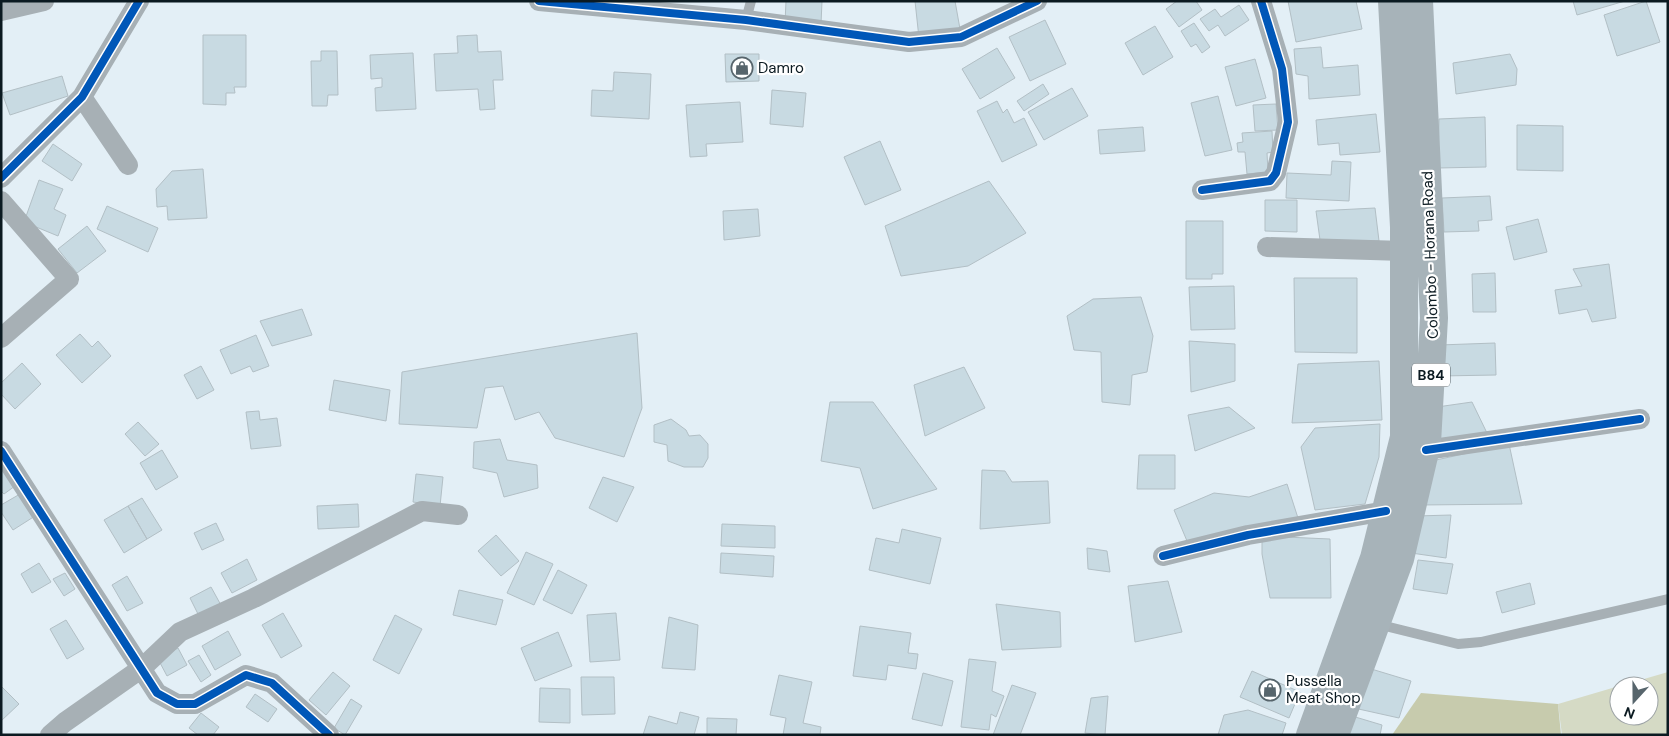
<svg xmlns="http://www.w3.org/2000/svg" width="1669" height="736" font-family="'DM Sans',sans-serif">
	<style>
		.green { fill: #d5dac5 }
		.forest { fill: #c7cbad }
		.building { fill: #c8dae2; stroke: #b2bfc5 }
		.lines { fill: none; stroke-linecap: round; stroke-linejoin: round }
		.service { stroke: #a7b0b5; stroke-width: 10 }
		.minor { stroke: #a7b0b5; stroke-width: 20 }
		.primary { stroke: #a7b3b9; stroke-width: 28 }
		.cycleway-casing { stroke: #fff; stroke-width: 11 }
		.cycleway { stroke: #0057b8; stroke-width: 8 }
		.labels { text-anchor: middle; stroke-width: 4.5; stroke-linejoin: round; paint-order: stroke }
		.shield { fill: #fff; stroke: #545f64; stroke-width: 1 }
		.shield-label { font-size: 14px; font-weight: bold; fill: #0b1a21 }
		.poi-label { font-size: 15px; fill: #0b1a21; stroke: #fff; text-anchor: start }
		.street-label { font-size: 15px; fill: #0b1a21; stroke: #fff }
	</style>
	<rect width="100%" height="100%" fill="#e3eff6"/>
	<path class="green" d="M1668,672V735H1562L1558,704L1619,686V716H1649V686H1620Z"/>
	<path class="forest" d="M1421,693L1558,704L1561,735H1392Z"/>
	<path class="building" d="M786,1H822L821,24L785,23Z
		M915,1H955L960,29L919,38Z
		M1177,1H1196L1202,10L1179,27L1166,9Z
		M1288,1H1356L1362,29L1296,42Z
		M1573,1H1625L1577,15Z
		M1646,1L1660,42L1617,56L1604,15Z
		M1239,5L1249,20L1225,36L1218,25L1209,31L1200,19L1215,9L1221,17Z
		M1045,20L1066,64L1030,81L1009,37Z
		M1194,23L1210,47L1202,53L1196,44L1191,47L1181,31Z
		M1155,26L1173,57L1143,75L1125,43Z
		M203,35H246V87H234L235,93H226V105L203,104Z
		M477,35L478,52L501,51L503,80H493L495,109L480,110L478,89L436,91L434,54L458,53L457,36Z
		M1321,47L1323,68L1358,65L1360,95L1309,99L1308,76L1296,74L1294,49Z
		M997,48L1015,78L980,99L962,69Z
		M321,51H337L338,95H328L327,106H312L311,61H321Z
		M413,53L416,109L376,111L375,88L382,87V78L371,79L370,55Z
		M725,54H759V81L726,82Z
		M1510,54L1517,69L1516,85L1456,94L1453,63Z
		M1255,59L1266,98L1236,106L1225,67Z
		M614,72L651,74L649,119L591,116L592,90L613,91Z
		M62,76L68,96L10,115L2,93Z
		M1043,84L1049,94L1024,111L1017,101Z
		M1072,88L1088,116L1044,140L1028,112Z
		M772,90L806,93L803,127L770,124Z
		M1218,96L1232,150L1205,156L1191,103Z
		M997,101L1003,113L1007,109L1014,123L1024,118L1037,145L1002,162L977,111Z
		M740,102L743,142L706,144L707,156L690,157L686,105Z
		M1276,104L1278,130L1255,131L1253,105Z
		M1376,114L1380,152L1340,155L1339,143L1318,145L1316,120Z
		M1485,117L1486,167L1438,168L1439,119Z
		M1517,125L1563,126V171L1517,170Z
		M1143,127L1145,151L1100,154L1098,130Z
		M1272,131L1273,152L1267,153L1268,172L1247,174L1245,152H1238L1237,143L1243,142L1242,133Z
		M880,141L901,190L865,205L844,157Z
		M53,144L82,164L72,181L42,161Z
		M1332,161L1351,162L1349,201L1286,198L1287,173L1331,175Z
		M203,169L207,218L168,220L167,206L157,207L156,189L172,171Z
		M39,180L63,189L54,209L66,215L58,236L24,222Z
		M989,181L1026,233L968,266L901,276L885,226Z
		M1490,196L1492,220L1478,221L1479,231L1444,232L1442,198Z
		M1265,200H1297V232L1265,231Z
		M107,206L158,228L148,252L97,229Z
		M1375,208L1379,241L1320,240L1316,211Z
		M758,209L760,236L724,240L723,211Z
		M1538,219L1547,252L1514,260L1506,227Z
		M1186,221H1223V274H1212V279H1186Z
		M87,226L106,251L77,273L58,249Z
		M1609,264L1616,318L1592,322L1587,309L1559,314L1555,290L1582,286L1573,269Z
		M1495,273L1496,312H1473L1472,274Z
		M1294,278H1357V353L1295,352Z
		M1234,286L1235,329L1191,330L1189,287Z
		M1141,297L1153,336L1147,372L1132,375L1130,405L1102,402L1101,352L1074,350L1067,316L1093,299Z
		M302,309L312,335L272,346L260,321Z
		M637,333L642,408L624,457L555,438L539,412L515,420L503,386L485,388L477,428L399,424L402,372Z
		M80,334L92,347L98,341L111,356L82,383L56,355Z
		M256,335L269,366L253,372L250,366L231,374L220,350Z
		M1189,341L1235,344V381L1191,392Z
		M1495,343L1496,375L1440,376L1439,345Z
		M1379,361L1382,420L1292,423L1298,364Z
		M22,363L41,384L15,409L1,394V383Z
		M201,366L214,390L197,399L184,375Z
		M964,367L985,408L925,436L914,385Z
		M334,380L390,390L386,421L329,410Z
		M830,402H873L937,489L873,509L860,468L821,461Z
		M1472,402L1487,433L1434,441L1437,407Z
		M1229,407L1255,428L1195,451L1188,415Z
		M259,411L260,420L277,418L281,446L251,449L246,412Z
		M671,419L686,430L689,436L700,435L708,444V458L703,467H684L668,461L667,445L654,442V425Z
		M138,422L159,444L145,456L125,434Z
		M1380,424L1379,457L1365,504L1315,510L1301,447L1315,428Z
		M500,439L507,460L537,465L538,488L504,497L497,473L473,468L474,442Z
		M1509,444L1522,504L1419,505L1427,462Z
		M162,450L178,477L156,490L140,463Z
		M1139,455H1175V489H1137Z
		M1,467L15,486L4,494L1,491Z
		M982,470L1005,471L1012,482L1048,481L1050,523L980,529Z
		M416,474L443,477L440,506L413,502Z
		M603,477L634,487L617,522L589,508Z
		M1287,484L1298,518L1187,541L1174,510L1214,493L1249,497Z
		M20,494L35,516L13,530L1,512V505Z
		M142,498L162,530L147,539L128,506Z
		M358,504L359,527L318,529L317,506Z
		M128,506L147,539L124,553L104,520Z
		M1451,515L1446,558L1411,553L1416,516Z
		M216,523L224,540L202,550L194,533Z
		M722,524L775,526V548L721,546Z
		M902,529L941,538L930,584L869,570L876,538L899,543Z
		M496,535L519,561L501,576L478,551Z
		M1262,536L1330,539L1331,598H1270L1262,554Z
		M1087,548L1107,551L1110,572L1088,569Z
		M526,552L553,564L534,605L507,593Z
		M721,553L774,556L773,577L720,573Z
		M247,559L257,580L232,593L221,573Z
		M1418,560L1453,564L1447,594L1413,589Z
		M39,563L51,582L32,593L21,574Z
		M558,570L587,585L572,614L543,600Z
		M65,573L75,589L64,596L53,579Z
		M127,576L143,603L127,611L112,585Z
		M1168,581L1182,632L1135,642L1128,586Z
		M1530,583L1535,604L1502,613L1496,592Z
		M211,587L222,607L200,618L190,598Z
		M459,590L503,600L496,625L453,615Z
		M996,604L1060,612L1061,647L1002,650Z
		M283,613L302,646L281,658L262,625Z
		M616,613L620,660L590,662L587,615Z
		M395,615L422,629L399,674L373,660Z
		M669,617L698,625L695,670L662,668Z
		M66,620L84,649L67,659L50,629Z
		M860,626L911,633L908,653L918,654L916,669L888,665L886,680L853,676Z
		M228,631L241,655L215,670L202,646Z
		M558,632L572,666L535,681L521,648Z
		M178,648L187,665L167,676L158,659Z
		M199,655L211,675L201,682L188,661Z
		M969,659L996,662L992,691L1004,696L996,717L991,714L989,730L961,727Z
		M1368,668L1411,681L1399,718L1354,708Z
		M1252,671L1300,692L1289,718L1240,697Z
		M333,672L350,686L326,715L309,700Z
		M923,673L953,681L942,726L912,719Z
		M779,675L812,682L803,723L821,727L820,735H783L786,718L770,715Z
		M581,677H614L615,714L582,715Z
		M1012,685L1036,693L1020,735H993Z
		M1,686L19,704L1,721Z
		M540,688L570,689V723L539,722Z
		M255,694L277,709L268,722L246,707Z
		M1108,696L1105,735L1085,733L1091,698Z
		M351,699L362,706L345,735L334,728Z
		M1248,710L1286,723L1282,735H1218L1224,715Z
		M680,712L699,717L694,735H643L649,716L677,724Z
		M201,713L219,727L213,735H198L189,728Z
		M1352,716L1382,725L1380,735H1346Z
		M707,718L737,719L736,735H707Z"/>
	<g class="lines">
		<path class="service" d="M746,20L751,1
			M1377,624L1458,644L1481,642L1668,599"/>
		<path class="minor" d="M539,1L746,20L909,42L961,37L1037,1
			M1,11L44,1
			M82,97L128,165
			M1,178L82,97L139,1
			M1202,190L1270,181L1276,173L1288,122L1282,69L1261,1
			M1,201L69,279L1,338
			M1267,247L1404,251
			M1426,450L1640,419
			M1,451L157,693L177,704H195L246,675L272,683L329,735
			M1163,556L1248,535L1386,511
			M50,735L65,722L142,668L180,632L254,598L422,511L458,515"/>
		<path class="primary" d="M1310,735L1374,558L1404,437V227L1392,1
			M1335,735L1400,559L1427,443L1434,318L1419,1"/>
		<g class="cycleway-casing">
			<path id="cycleway" d="M539,1L746,20L909,42L961,37L1037,1
				M1,178L82,97L139,1
				M1202,190L1270,181L1276,173L1288,122L1282,69L1261,1
				M1426,450L1640,419
				M1,451L157,693L177,704H195L246,675L272,683L329,735
				M1163,556L1248,535L1386,511"/>
		</g>
		<use href="#cycleway" class="cycleway"/>
	</g>
	<defs>
		<g id="shop-ring" transform="scale(1.125)"><circle r="9.5" fill="#fff" stroke="#57656c" stroke-width="1.5"/><path d="M-5-2.5h2.3a2.7 3.5 0 0 1 5.4 0H5L5.5 6h-11ZM-1.5-2.5h3a1.5 2.3 0 0 0-3 0Z" fill="#57656c"/></g>
	</defs>
	<g fill-rule="evenodd">
		<use href="#shop-ring" x="742" y="68"/>
		<use href="#shop-ring" x="1270" y="690"/>
	</g>
	<g class="labels">
		<rect class="shield" x="1412" y="363.5" width="38" height="23" rx="4"/>
		<g class="shield-label">
			<text x="1431" y="380">B84</text>
		</g>
		<g class="poi-label">
			<text x="758" y="73">Damro</text>
			<text x="1286" y="686">Pussella<tspan x="1286" dy="17">Meat Shop</tspan></text>
		</g>
		<g class="street-label">
			<text transform="translate(1430 255) rotate(-92)" y="5">Colombo - Horana Road</text>
		</g>
	</g>
	<rect width="1669" height="736" fill="none" stroke="#0b1a21" stroke-width="5"/>
	<g transform="translate(1634 701) rotate(201)"><circle r="24" fill="#ffffff" stroke="#9da3a6"/>
	<path d="M0-4L9 19L0 12L-9 19Z" fill="#57656c"/>
	<text y="-8" font-size="14" font-weight="bold" text-anchor="middle" fill="#0b1a21">N</text>
	</g>
</svg>
